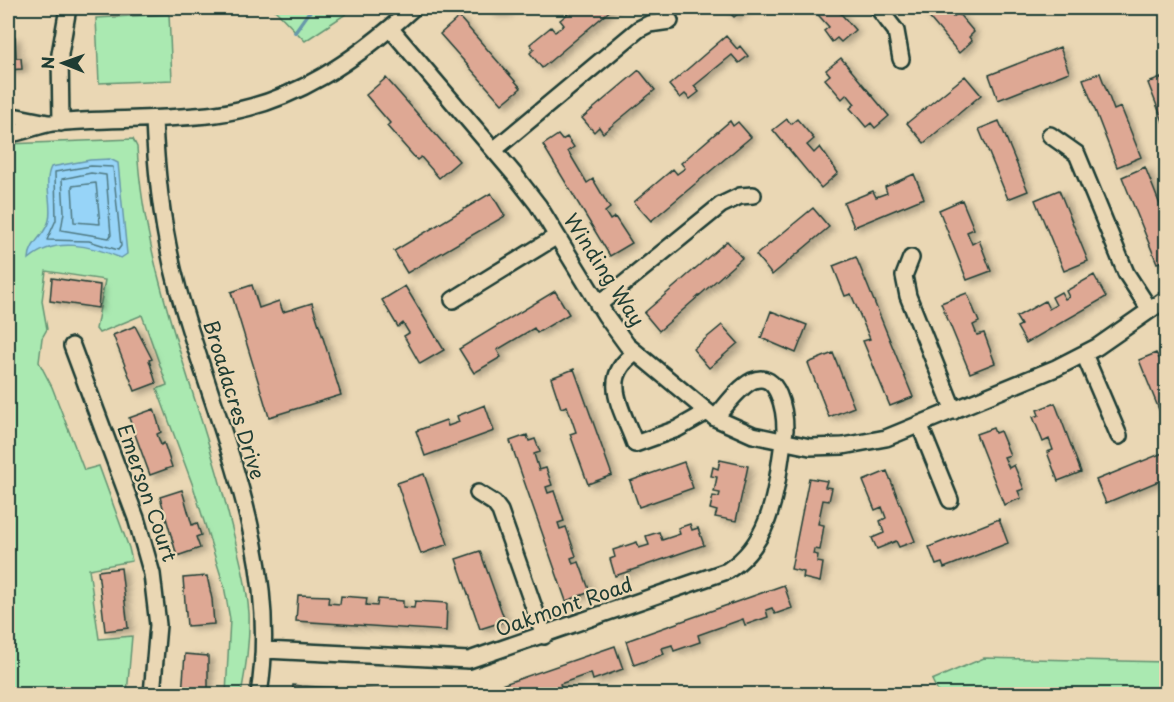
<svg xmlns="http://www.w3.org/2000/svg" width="1174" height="702" font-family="'Playpen Sans',sans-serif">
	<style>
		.green { fill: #aae9b1; stroke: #649372; stroke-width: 1.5 }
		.water { fill: #97d4f8; stroke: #6798aa; stroke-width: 1.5 }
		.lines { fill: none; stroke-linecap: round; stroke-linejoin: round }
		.shore { stroke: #4f7982; stroke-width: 1.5 }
		.stream { stroke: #6798aa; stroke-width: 4 }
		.building { fill: #dea894; stroke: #1f3d34; stroke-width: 1.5; filter: url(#shadow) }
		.street-casing { stroke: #1f3d34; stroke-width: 20 }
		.street { stroke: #ead7b4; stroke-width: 15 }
		.labels { text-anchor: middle; stroke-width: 4.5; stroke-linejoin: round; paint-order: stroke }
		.street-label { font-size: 20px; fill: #1f3d34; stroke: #ead7b4 }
	</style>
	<defs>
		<filter id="shadow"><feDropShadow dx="5" dy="3" stdDeviation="3" flood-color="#0004"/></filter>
	</defs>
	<rect width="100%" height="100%" fill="#ead7b4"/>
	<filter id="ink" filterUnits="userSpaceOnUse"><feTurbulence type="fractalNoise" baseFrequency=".0167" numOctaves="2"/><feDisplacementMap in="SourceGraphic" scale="12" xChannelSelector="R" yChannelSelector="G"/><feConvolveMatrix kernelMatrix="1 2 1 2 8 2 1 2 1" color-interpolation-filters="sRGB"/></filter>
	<g filter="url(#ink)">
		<path class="green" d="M273,8H355L305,41Z
			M169,14L172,80L99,83L96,18Z
			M133,139L137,147C144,270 194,384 225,501C234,538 246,575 249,613C250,640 246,668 241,694H226L230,619L224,586L193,486L157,389L167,385L142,315L99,333L96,329L105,280L46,271L42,301L47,329L42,338L39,362L52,387L84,470L99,466L129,548L132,561L89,569L99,639L132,636L127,694H8V144Z
			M984,658L1166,662V694H939L932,680Z"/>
		<path class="water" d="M90,160L110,159L118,163L127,254L121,258C92,246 55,236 29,259C29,243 46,235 49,220C53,203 43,183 51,167Z"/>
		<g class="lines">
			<path class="shore" d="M91,166L113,167L121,246L118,250L89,241L47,240L56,220L55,172Z
				M91,173L106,175L111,235L109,238L61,230L64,212L62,179Z
				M96,183L100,224L74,222L72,186Z"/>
			<path class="stream" d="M295,32L312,8"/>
		</g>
		<path class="building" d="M488,8H509L503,14L499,10L495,14Z
			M575,8H613L542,68L530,53L534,49L530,44L551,27L555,32L564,25L560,20Z
			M725,8H745L734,17Z
			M812,8H836L855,30L841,42L837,38L832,42L824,31L829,27Z
			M921,8H948L946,9L953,17L958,13L974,32L969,37L972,41L959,53Z
			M459,17L521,88L502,104L440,34Z
			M726,36L737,49L740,46L748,56L739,63L732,55L694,86L699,92L690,99L685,94L680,98L669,85Z
			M15,37L16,58H21L22,69L8,70V38Z
			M1060,47L1069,72L998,100L989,75Z
			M841,58L889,116L875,128L871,123L866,127L850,108L855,104L847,94L842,99L825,79L830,75L826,70Z
			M639,70L655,90L603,133L599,127L594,132L582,118Z
			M1100,73L1114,110L1121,107L1141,157L1117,167L1083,79Z
			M965,76L981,95L924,143L907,123Z
			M1166,76V129L1148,83Z
			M386,78L459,161L439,178L421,157L417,160L387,126L390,123L366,95Z
			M787,119L791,124L797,119L814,139L807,145L814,153L820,147L838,173L821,188L773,130Z
			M730,121L733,126L738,122L751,137L651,221L634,202L673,169L677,174L685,168L681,163Z
			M999,121L1028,191L1008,199L979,129Z
			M558,135L562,140L567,137L574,147L568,151L587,183L593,179L610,208L605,212L610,220L615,217L632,243L610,256L543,145Z
			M1145,167L1166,220V260L1157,263L1122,177Z
			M914,174L924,198L854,227L844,203L873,191L876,197L887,193L885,187Z
			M1059,190L1088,261L1064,271L1035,200Z
			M491,193L505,216L407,273L394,251Z
			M962,200L974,229L967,232L972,244L979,240L991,271L967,280L939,210Z
			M813,208L829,227L772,275L756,255Z
			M727,241L742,258L659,331L644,313Z
			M856,257L913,397L890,406L863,341L870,339L851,294L845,296L833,266Z
			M1094,275L1106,297L1026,343L1017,327L1021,325L1016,317L1045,301L1049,309L1056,305L1052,297L1061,292L1065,299L1069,297L1066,291Z
			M52,278L100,285L98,308L50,301Z
			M252,285L259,308L279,301L283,312L312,303L341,395L269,417L231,292Z
			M405,286L444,350L420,364L404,336L409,333L403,323L398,327L382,300Z
			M555,291L569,314L537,333L534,328L497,350L501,357L474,373L459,349Z
			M967,293L979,322L973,325L977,335L984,333L995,363L970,373L941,303Z
			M771,311L807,325L796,353L761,338Z
			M722,325L738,343L709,368L693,349Z
			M135,326L152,359L149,360L156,383L135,391L113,335Z
			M833,353L854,407L829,417L808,363Z
			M1156,353L1159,358L1165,356L1166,360V427L1139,360Z
			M574,369L612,475L588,484L570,434L576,432L567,406L561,408L551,378Z
			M1055,403L1081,472L1058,481L1047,452L1053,450L1049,439L1043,442L1033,417L1039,415L1037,410Z
			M485,405L494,431L425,456L416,431L446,420L448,426L459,422L457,416Z
			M154,409L161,432L157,434L161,445L164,443L172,467L150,475L129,418Z
			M993,428L995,433L1000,431L1010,455L1004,457L1009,468L1014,465L1024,489L1018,491L1021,498L1004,505L976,434Z
			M527,435L529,441L535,439L540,452L534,454L539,470L546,468L552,485L546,487L548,493L554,491L564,521L558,523L560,529L566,527L576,556L571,558L573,564L579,562L590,592L566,601L510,441Z
			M1165,452L1166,478L1106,503L1096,480Z
			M720,460L748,466L736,521L715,517L717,511L710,509L713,496L719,497L720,493L714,492L717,477L711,476L713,467L718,469Z
			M684,462L693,488L639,507L630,481Z
			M887,471L915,541L899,547L896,541L877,549L872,538L884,533L880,521L886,518L882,507L875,510L863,481Z
			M424,474L448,544L421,554L397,483Z
			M809,478L827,481L825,487L832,488L829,501L823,500L818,524L824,525L820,550L814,549L813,554L818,555L817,562L823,563L820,582L803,578L804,572L791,569Z
			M182,490L192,525L197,523L201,535L196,537L200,548L177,556L160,497Z
			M999,519L1008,543L944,568L942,563L936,565L929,547Z
			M690,524L692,530L698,528L704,545L615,576L610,559L615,557L613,550L637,542L639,548L649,545L646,536L659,532L662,540L680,534L678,528Z
			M480,551L505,621L480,629L456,559Z
			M121,568L128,628L105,631L98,571Z
			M207,576L212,599L214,624L187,626L183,578Z
			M784,585L792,608L775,614L772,608L766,610L768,617L745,625L743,619L698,635L700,642L674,651L672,645L662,648L664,654L634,665L626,641Z
			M298,595L329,596L328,603L340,604L341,596L367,598L366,605L377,606L378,599L403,601V607L414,608L415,601L447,603L446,631L296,621Z
			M615,646L623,669L593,680L591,673L560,684L563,693L560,694H553L550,687L545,689L547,694H475Z
			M185,654L208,656V693L182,694Z
			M293,685L301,686L454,694H292Z"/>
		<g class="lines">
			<g class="street-casing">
				<path id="street" d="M878,8L896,31L901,59
					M390,28L514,174L538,205L606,316L627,345L715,418L753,435L810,447L843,446L886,438L1056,368L1097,347L1166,299
					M8,115L48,123
					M154,119C156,177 163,233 178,289C214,422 282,554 259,694
					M61,123L60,54L68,8
					M8,134C23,133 37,125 52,123C106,118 161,121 216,114C294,104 357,59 413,8
					M1050,135L1077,154L1126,273L1150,310
					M495,149L639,29L649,24L670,21
					M911,258L904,276L908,296L954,411
					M453,300L557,236
					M598,305L721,205L740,196L753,195
					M72,346L136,518L152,574L158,625L152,694
					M636,353C598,377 623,410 635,444L677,429L707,412
					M1084,354L1119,436
					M920,426L950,500
					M478,493L494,503L500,511L544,636
					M265,650L469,660L727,571C776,540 776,482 785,430C785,413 779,369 752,381C738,388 726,406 715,418"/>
			</g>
			<use href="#street" class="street"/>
		</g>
	</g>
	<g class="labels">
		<g class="street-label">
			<text transform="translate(604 270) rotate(57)" y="7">Winding Way</text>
			<text transform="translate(234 400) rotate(73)" y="7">Broadacres Drive</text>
			<text transform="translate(147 493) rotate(71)" y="7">Emerson Court</text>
			<text transform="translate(564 607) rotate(-19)" y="7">Oakmont Road</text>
		</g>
	</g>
	<rect width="1174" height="702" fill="none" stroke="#ead7b4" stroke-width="30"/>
	<rect x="15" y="15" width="1144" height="672" fill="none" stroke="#1f3d34" stroke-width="2" filter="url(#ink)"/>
	<g transform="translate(63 63) rotate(271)" stroke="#ead7b4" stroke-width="4.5" paint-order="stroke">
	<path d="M0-4.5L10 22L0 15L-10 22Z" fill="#1f3d34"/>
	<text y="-9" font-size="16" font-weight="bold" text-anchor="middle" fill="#1f3d34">N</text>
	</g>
</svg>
